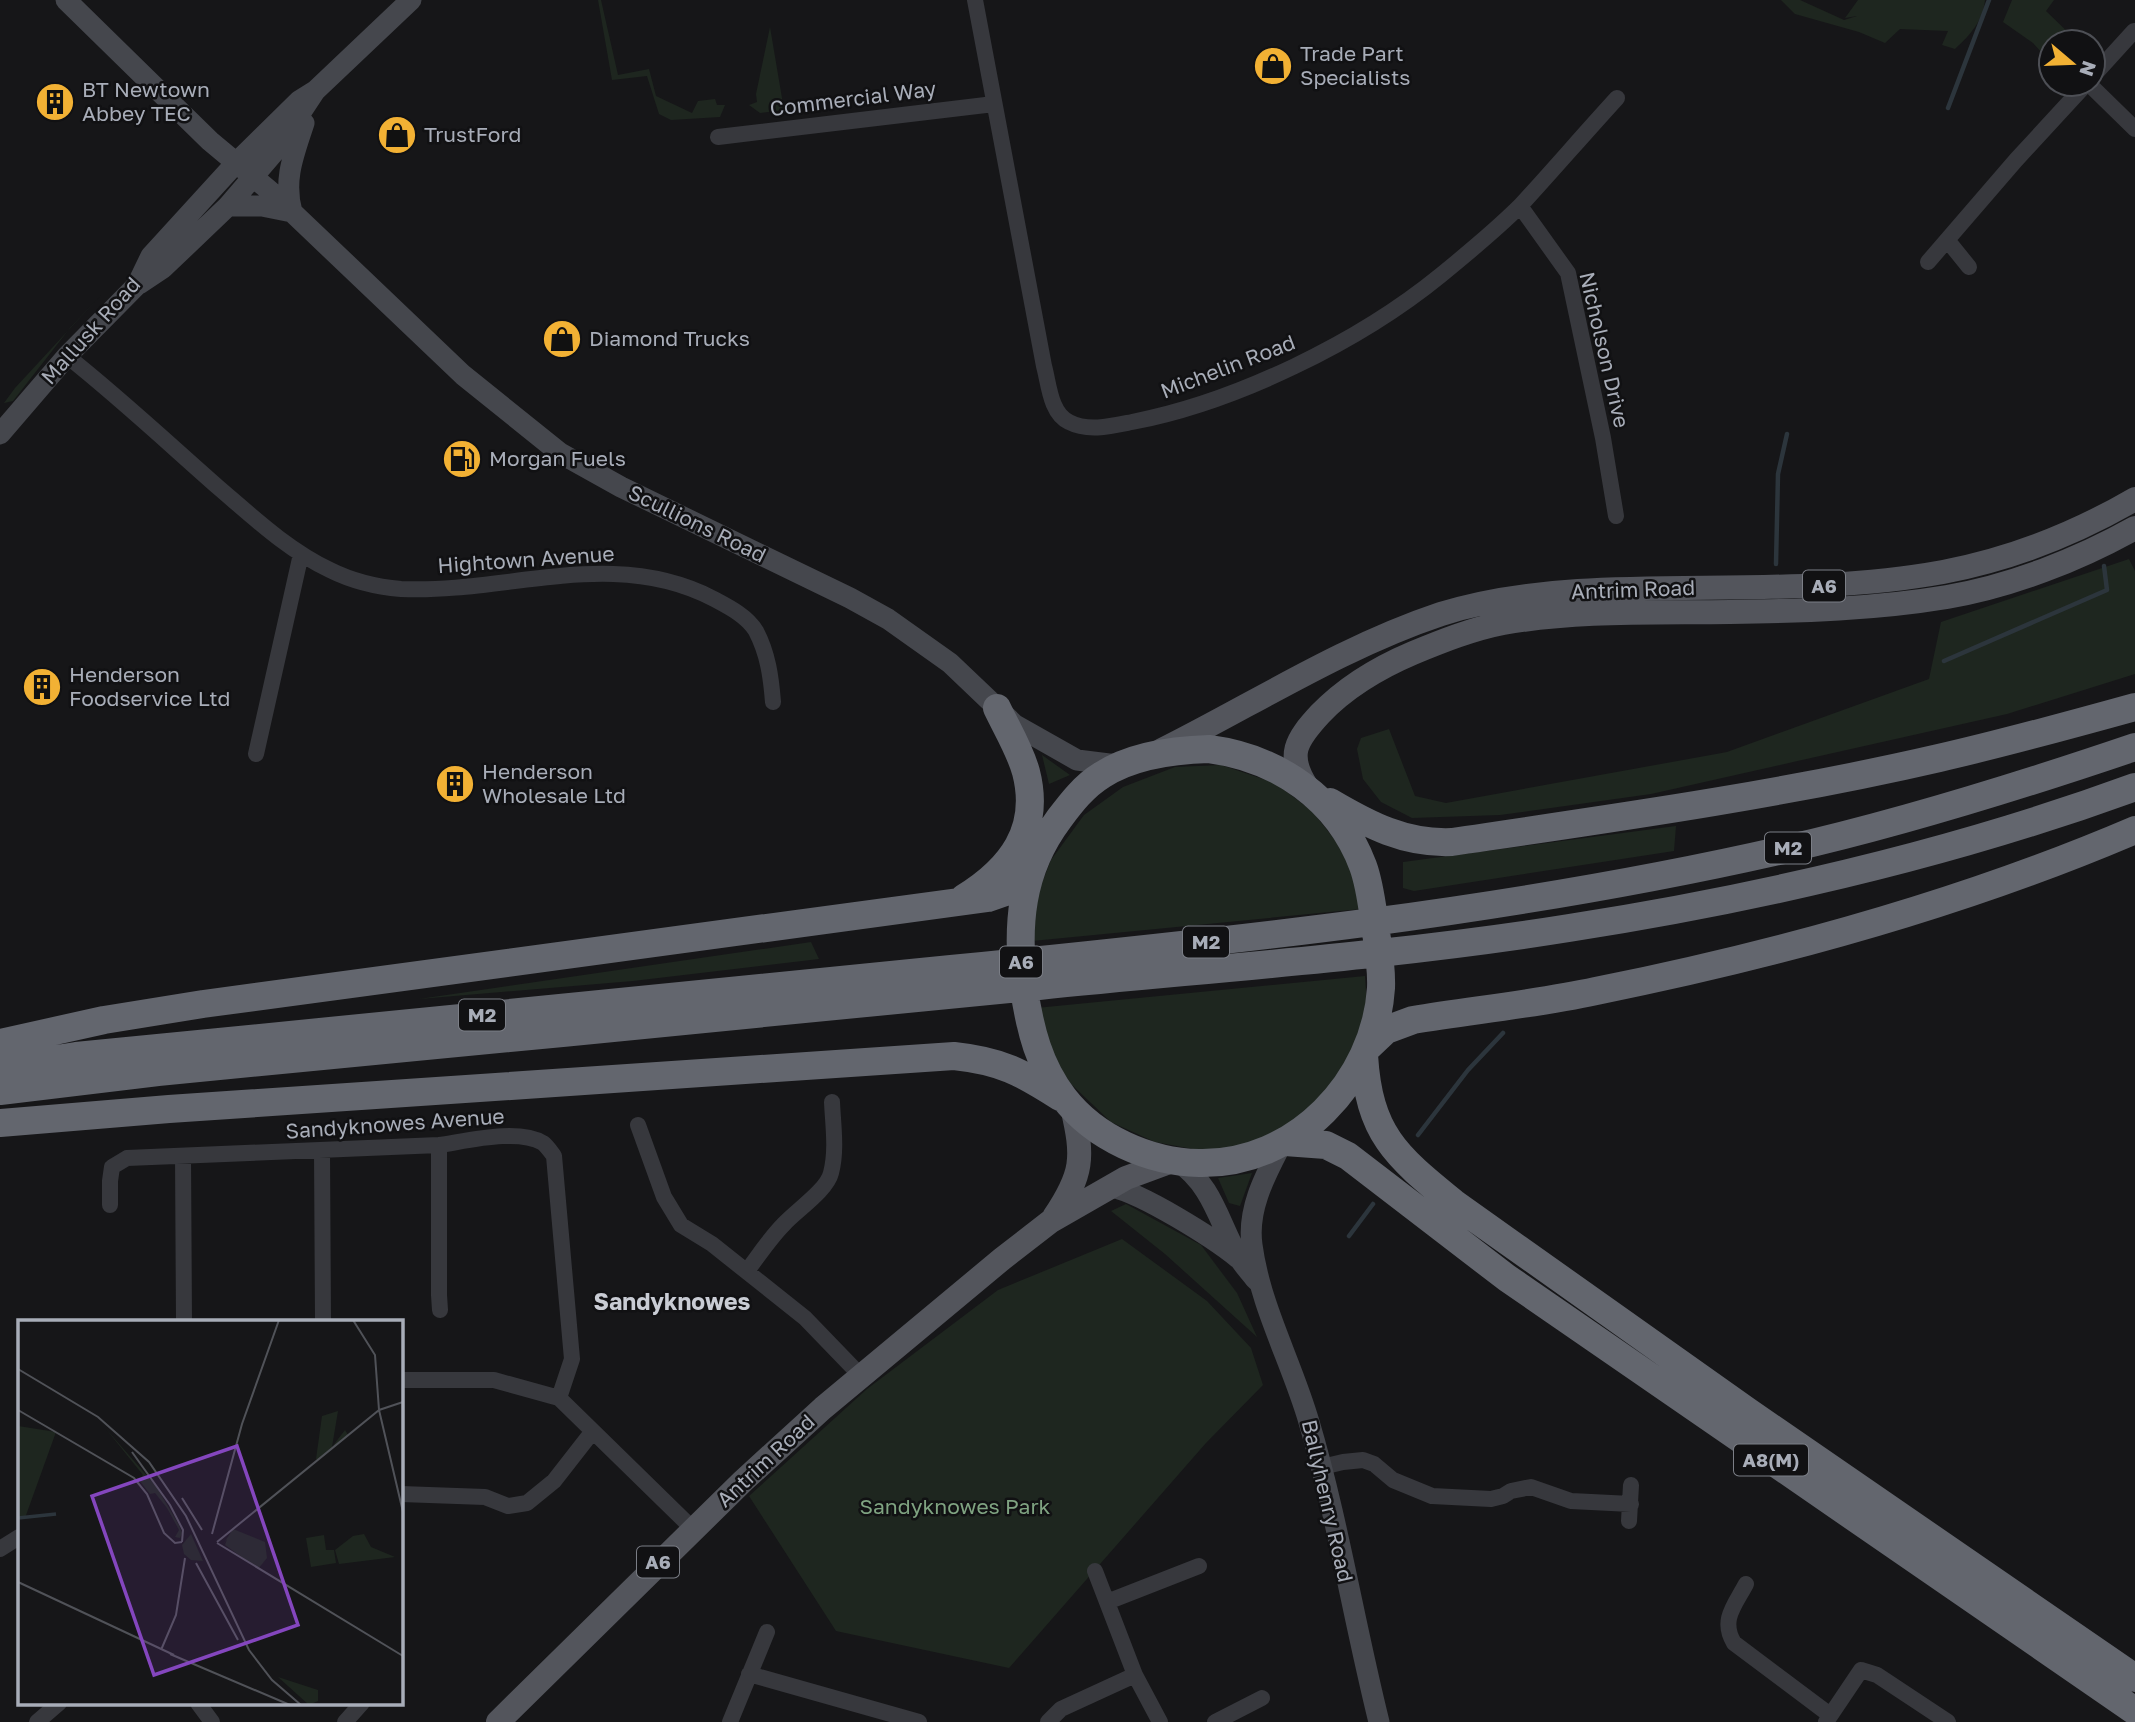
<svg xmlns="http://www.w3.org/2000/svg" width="2135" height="1722" font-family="'Golos Text',sans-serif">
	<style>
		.green { fill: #1e261f }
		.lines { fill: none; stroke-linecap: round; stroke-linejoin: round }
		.stream { stroke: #2c353c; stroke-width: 4.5 }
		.street { stroke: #37383d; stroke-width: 16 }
		.secondary { stroke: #45474d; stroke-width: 21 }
		.primary { stroke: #53555c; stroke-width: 24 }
		.highway { stroke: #63666e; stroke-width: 28 }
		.labels { text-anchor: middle; stroke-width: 5; stroke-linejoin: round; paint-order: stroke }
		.shield { fill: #111113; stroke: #7b7e86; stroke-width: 2 }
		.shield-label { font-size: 19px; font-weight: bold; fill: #a8adb8 }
		.poi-label { font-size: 21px; fill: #a8adb8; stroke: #111113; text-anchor: start }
		.street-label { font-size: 21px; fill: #a8adb8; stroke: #111113 }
		.park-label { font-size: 21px; fill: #7fa381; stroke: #111113 }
		.neighbourhood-label { font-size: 23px; font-weight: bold; fill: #c9ccd4; stroke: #111113 }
		.inset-river { fill: none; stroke: #2c353c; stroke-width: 3.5 }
		.inset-road { fill: none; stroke: #505258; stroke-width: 2 }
		.view { fill: #8446be; fill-opacity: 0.15; stroke: #8446be; stroke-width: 3.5 }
		.inset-edge { fill: none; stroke: #a8adb8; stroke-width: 3.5 }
	</style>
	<rect width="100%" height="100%" fill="#161618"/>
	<path class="green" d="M598,0H601L618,75L649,69L656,96L692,113L698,101L715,99L717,105H725L720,117L671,120L659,114L647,76L612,80Z
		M1781,0H1800L1844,20L1857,16L1845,18L1858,0H1985C1983,21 1970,35 1955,49L1942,45L1948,31L1900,29L1885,43L1859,32L1795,14Z
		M2012,0H2054L2046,11L2078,42H2051V63L2033,43L2003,22Z
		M770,27L784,110L760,113L749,105L757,102L756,94Z
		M101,295L70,328L13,401L4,403L15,388Z
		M2129,559L2135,571V674L2007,714L1802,760L1651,794L1500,815L1412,818L1381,802L1363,779L1357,749L1361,738L1389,729L1415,796L1446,803L1727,752L1929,679L1941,622Z
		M1042,755L1070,775L1049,784Z
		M1221,765L1275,783L1312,811L1339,845L1357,880L1361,909L1032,941L1038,893L1051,860L1084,815L1123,787L1175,767Z
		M1676,826L1674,851L1414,891L1403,888V862Z
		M811,942L819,959L633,981L419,999Z
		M1365,976L1367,1006L1356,1044L1336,1082L1305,1117L1256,1145L1209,1152L1155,1142L1111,1122L1071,1084L1051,1054L1036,1008Z
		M1252,1173L1240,1206L1229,1203L1218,1178Z
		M1126,1204L1201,1245L1237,1293L1257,1337L1165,1254L1111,1211Z
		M1122,1239L1207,1301L1251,1348L1263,1385L1206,1443L1009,1668L836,1631L749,1496L867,1389L998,1290Z"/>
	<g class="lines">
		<path class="stream" d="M1948,108L1989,0
			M1776,564L1778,474L1787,434
			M1944,661L2107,590L2104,566
			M1418,1135L1468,1070L1503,1033
			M1349,1236L1373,1204"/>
		<path class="street" d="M975,0L1044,366C1049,384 1050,413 1069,422C1088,432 1112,426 1132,422C1236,402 1359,342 1441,275C1468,253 1496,230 1521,205C1553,170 1585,133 1617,98
			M2093,76L2134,31
			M2089,84L2135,129
			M718,137L994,104
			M1520,206L1568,273L1603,438L1616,516
			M1948,241L1969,267
			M1928,262L2016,160L2086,84
			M67,356C120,398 169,444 219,488C254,518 288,550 330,570C352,581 377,587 401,589C506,594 614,546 714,599C729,607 747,616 756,631C768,654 771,677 773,702
			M256,754L301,554
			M638,1125L664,1197L681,1225L712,1244L805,1318L861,1376
			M439,1145V1295L440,1310
			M322,1151L323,1321
			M183,1156L184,1321
			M110,1205V1181L112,1167L127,1158L439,1145C467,1141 518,1128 543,1143C547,1146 551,1152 554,1156L572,1359L559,1398
			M747,1271C759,1255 770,1238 784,1224C797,1210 827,1190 831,1173C837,1150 833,1125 832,1102
			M401,1380H494L559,1398L693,1529
			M1322,1467L1343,1462L1363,1460L1374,1464L1393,1480L1432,1496L1491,1499L1503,1496L1511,1491L1531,1487L1571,1501L1631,1504
			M401,1494L485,1497L508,1506L527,1503L554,1481L593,1431
			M1629,1521L1631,1485
			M0,1549L19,1537
			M1095,1571L1135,1675L1160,1722
			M1746,1584C1735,1605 1720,1620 1734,1643L1830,1715
			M1107,1602L1199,1566
			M749,1674L919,1722
			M198,1703L212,1722
			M37,1722L59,1703
			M345,1722L362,1703
			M730,1722L767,1632
			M1048,1722L1061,1709L1135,1675
			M1215,1722L1262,1698
			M1826,1722L1861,1670L1877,1675L1948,1722"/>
		<path class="secondary" d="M66,0L210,141L270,191L463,375L560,453L621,487L850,598L888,619L950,663L1015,725L1077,760L1109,764H1122
			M228,206H262L292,212
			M292,212C283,179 294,154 304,123
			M139,284L163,268L228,206L276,150L315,91L411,0
			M0,434L67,356L137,285L151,256L235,164L299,101L315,91
			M1281,1145C1265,1176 1247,1209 1252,1245C1260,1306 1292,1363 1309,1422C1338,1520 1354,1622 1379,1722
			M1177,1161C1213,1185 1219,1223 1239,1258C1244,1266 1251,1273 1256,1280
			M1112,1187C1143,1194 1212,1237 1238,1258"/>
		<path class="primary" d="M1162,750C1254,704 1342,647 1441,614C1485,600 1532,594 1578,591C1699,584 1822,594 1943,572C2011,559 2075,534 2135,499
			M1307,787C1286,755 1296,740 1320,714C1345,688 1380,667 1413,653C1442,641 1472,629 1503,623C1578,610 1654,613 1730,612C1803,611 1875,609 1947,597C2011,586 2078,560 2135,528
			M1054,1217C1083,1174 1084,1158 1072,1107
			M498,1722L743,1481L823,1408L1002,1259L1051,1221L1126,1178L1172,1161"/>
		<path class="highway" d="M1209,749C1278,758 1338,799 1363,866C1370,885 1372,906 1375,926C1378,946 1382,967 1381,988C1375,1081 1296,1165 1199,1163C1149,1162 1095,1138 1064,1098C1039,1066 1030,1029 1024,989C1016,927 1020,871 1059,819C1071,803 1084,786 1102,775C1133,755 1173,750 1209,749Z
			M1330,802C1369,825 1405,844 1452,842C1615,818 1779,795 1939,758C2005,743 2070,725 2135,707
			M964,898C1011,869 1041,830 1026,772C1020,750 1007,729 997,708
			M0,1043L104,1020L203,1004L988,898L1011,890L1031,867
			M1367,1048L1386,1030L1413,1020C1474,1010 1536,1004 1596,991C1780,954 1962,904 2135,830
			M1364,1055C1369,1135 1396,1156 1455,1204L1747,1411L2135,1678
			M0,1068L76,1056L209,1043C456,1018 704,994 951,969C1231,941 1512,912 1787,849C1905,822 2020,786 2135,747
			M0,1091L158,1072C452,1045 745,1014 1039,986C1216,968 1394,956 1569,928C1761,898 1952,854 2135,787
			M0,1123L169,1109L954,1056C1001,1061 1021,1072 1060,1097
			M1285,1142L1326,1145L1348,1156L1507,1278L2135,1711"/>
	</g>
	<defs>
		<g id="shop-disc" transform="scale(2.0125)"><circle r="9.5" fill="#f2b134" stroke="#111113"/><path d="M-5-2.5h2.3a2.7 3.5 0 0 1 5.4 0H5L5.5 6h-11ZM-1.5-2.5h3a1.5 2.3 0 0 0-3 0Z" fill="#111"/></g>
		<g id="building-disc" transform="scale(2.0125)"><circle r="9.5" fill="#f2b134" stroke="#111113"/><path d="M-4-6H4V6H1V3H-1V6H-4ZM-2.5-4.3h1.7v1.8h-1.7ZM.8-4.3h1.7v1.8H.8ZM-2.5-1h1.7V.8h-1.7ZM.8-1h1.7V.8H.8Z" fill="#111"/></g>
		<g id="fuel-disc" transform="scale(2.0125)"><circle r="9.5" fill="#f2b134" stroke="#111113"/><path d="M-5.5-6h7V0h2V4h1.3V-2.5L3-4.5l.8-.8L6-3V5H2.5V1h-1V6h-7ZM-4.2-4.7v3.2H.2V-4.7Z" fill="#111"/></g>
	</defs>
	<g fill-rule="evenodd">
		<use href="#shop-disc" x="1273" y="66"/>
		<use href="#building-disc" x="55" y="102"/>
		<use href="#shop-disc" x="397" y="135"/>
		<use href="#shop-disc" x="562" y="339"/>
		<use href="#fuel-disc" x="462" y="459"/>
		<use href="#building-disc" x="42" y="687"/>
		<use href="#building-disc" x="455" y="784"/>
	</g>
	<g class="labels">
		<g class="shield">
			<rect x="1803" y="570.5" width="42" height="31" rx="5"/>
			<rect x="1765" y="832.5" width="46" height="31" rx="5"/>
			<rect x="1183" y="926.5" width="46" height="31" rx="5"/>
			<rect x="1000" y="946.5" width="42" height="31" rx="5"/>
			<rect x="459" y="999.5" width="46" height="31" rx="5"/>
			<rect x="1734" y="1444.5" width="74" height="31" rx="5"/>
			<rect x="637" y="1546.5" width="42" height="31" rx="5"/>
		</g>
		<g class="shield-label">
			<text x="1824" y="593">A6</text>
			<text x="1788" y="855">M2</text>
			<text x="1206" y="949">M2</text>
			<text x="1021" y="969">A6</text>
			<text x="482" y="1022">M2</text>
			<text x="1771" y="1467">A8(M)</text>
			<text x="658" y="1569">A6</text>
		</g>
		<g class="poi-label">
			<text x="1300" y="61">Trade Part<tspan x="1300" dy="24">Specialists</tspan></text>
			<text x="82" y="97">BT Newtown<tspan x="82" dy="24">Abbey TEC</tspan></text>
			<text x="424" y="142">TrustFord</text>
			<text x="589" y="346">Diamond Trucks</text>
			<text x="489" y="466">Morgan Fuels</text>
			<text x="69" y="682">Henderson<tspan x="69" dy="24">Foodservice Ltd</tspan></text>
			<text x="482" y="779">Henderson<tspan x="482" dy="24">Wholesale Ltd</tspan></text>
		</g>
		<g class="street-label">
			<text transform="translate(853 99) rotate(-7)" y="7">Commercial Way</text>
			<text transform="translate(91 331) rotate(-48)" y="7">Mallusk Road</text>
			<text transform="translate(1604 350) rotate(77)" y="7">Nicholson Drive</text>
			<text transform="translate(1228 367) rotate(-21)" y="7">Michelin Road</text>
			<text transform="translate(697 524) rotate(26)" y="7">Scullions Road</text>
			<text transform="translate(526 560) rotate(-4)" y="7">Hightown Avenue</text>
			<text transform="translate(1633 590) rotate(-2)" y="7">Antrim Road</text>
			<text transform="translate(395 1124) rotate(-4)" y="7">Sandyknowes Avenue</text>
			<text transform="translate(766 1461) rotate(-43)" y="7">Antrim Road</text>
			<text transform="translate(1327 1501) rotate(77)" y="7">Ballyhenry Road</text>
		</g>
		<g class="park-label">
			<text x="955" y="1514">Sandyknowes Park</text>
		</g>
		<g class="neighbourhood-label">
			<text x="672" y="1310">Sandyknowes</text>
		</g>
	</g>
	<g transform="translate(18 1320)">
		<rect width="385" height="385" fill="#161618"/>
		<path d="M320,91L314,127L327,110L330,115L300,139H298L304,96ZM0,106L38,112L7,198H0ZM88,109L138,166L161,205L164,213L162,218L157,217L161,210L149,188L137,173L132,174L121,160L125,155ZM215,209L247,222L249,238L240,249L207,225L209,219L204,226ZM173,214L185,241L173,240L166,234L164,225ZM346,214L353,227L377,237L321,244L317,230L335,216ZM306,215L308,230H316L318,243L293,247L288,218ZM260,357L300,370V381L291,385Z" fill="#1e261f"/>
		<path class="inset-river" d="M0,198L38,194"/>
		<path class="inset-road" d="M0,49L80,97L131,142L168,196L231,330L254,360L283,385M0,90L116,158L129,174L146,213L157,223L164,222M361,90L385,192M361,90L385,82M114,132L152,185L165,210L164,222M164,178L184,210M194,214L224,104L261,0M199,222L361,90L357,35L335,0M199,223L385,336M178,243L220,320M0,262L156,335M143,330L158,295L167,238M152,334L272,385"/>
		<path class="view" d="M219,126L280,305L136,355L74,176Z"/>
		<rect width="385" height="385" class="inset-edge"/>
	</g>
	<g transform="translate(2072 63) rotate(109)"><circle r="33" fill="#111113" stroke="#4d4f55" stroke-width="2"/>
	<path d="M0-5L12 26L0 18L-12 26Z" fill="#f2b134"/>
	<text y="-10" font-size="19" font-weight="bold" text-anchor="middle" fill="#a8adb8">N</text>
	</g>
</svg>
